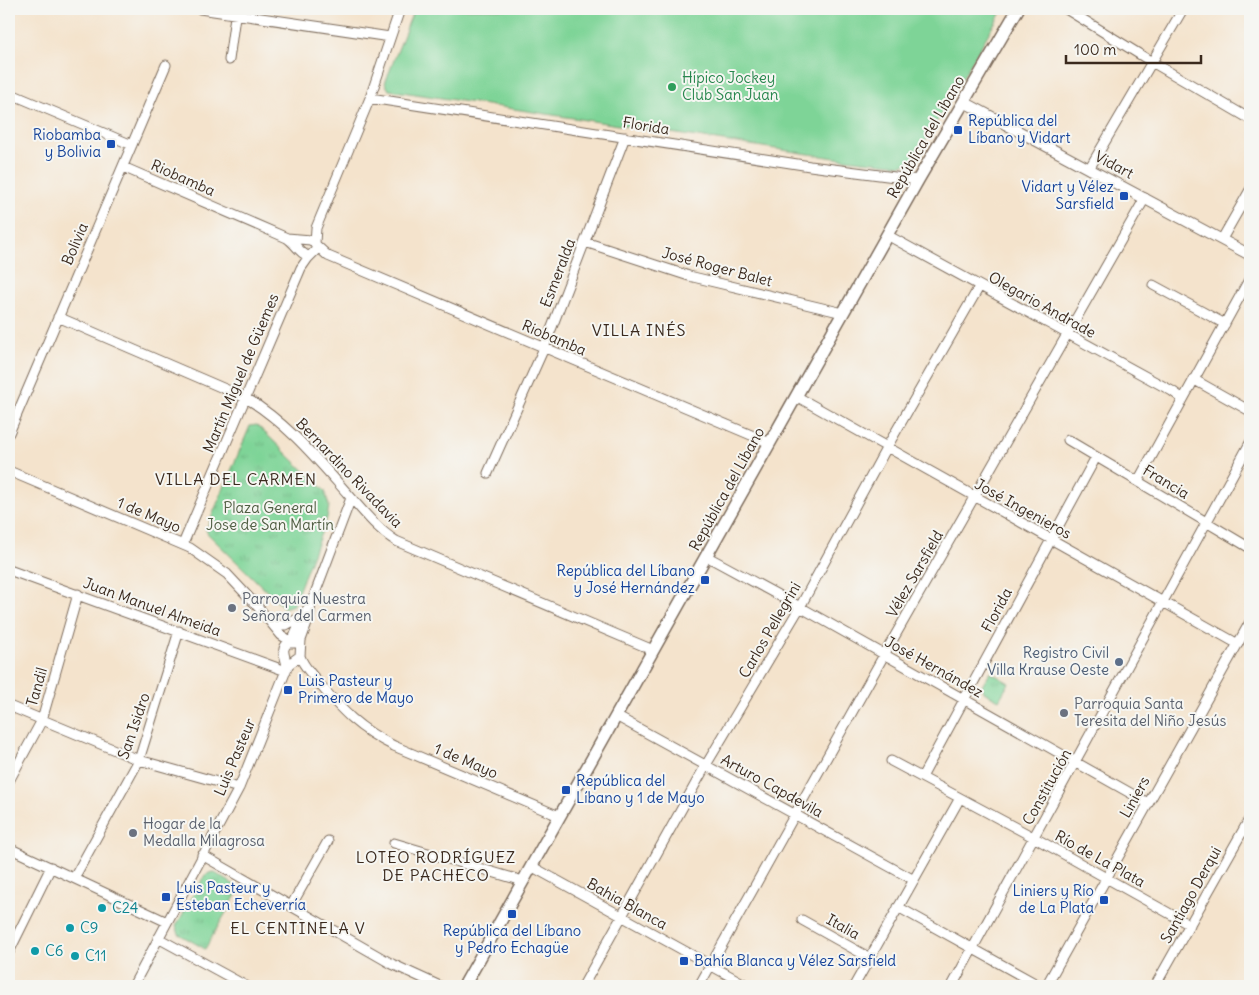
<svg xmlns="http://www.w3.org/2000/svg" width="1259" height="995" font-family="Delius,sans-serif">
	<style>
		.park { fill: url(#park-tufts); stroke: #5c7f5a }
		.pitch { fill: #7ed497; stroke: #5c7f5a }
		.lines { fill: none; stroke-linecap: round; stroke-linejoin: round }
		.minor-casing { stroke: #7c6b5b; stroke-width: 11 }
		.tertiary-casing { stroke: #7c6b5b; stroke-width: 12 }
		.secondary-casing { stroke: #7c6b5b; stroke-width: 14 }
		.minor { stroke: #fff; stroke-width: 9 }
		.tertiary { stroke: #fff; stroke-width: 10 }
		.secondary { stroke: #fff; stroke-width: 11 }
		.leisure-dot { fill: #2e9e5b; stroke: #f6f6f2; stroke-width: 2 }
		.transit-dot { fill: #1a4fb4; stroke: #f6f6f2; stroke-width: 2 }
		.worship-dot { fill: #6b7280; stroke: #f6f6f2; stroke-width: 2 }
		.service-dot { fill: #5c6f8a; stroke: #f6f6f2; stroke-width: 2 }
		.culture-dot { fill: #0f9aa8; stroke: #f6f6f2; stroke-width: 2 }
		.labels { text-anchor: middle; stroke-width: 4; stroke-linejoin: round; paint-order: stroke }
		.leisure-label { font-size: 15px; fill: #27864d; stroke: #f6f6f2; text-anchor: start }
		.transit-label { font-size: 15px; fill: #164399; stroke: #f6f6f2; text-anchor: start }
		.street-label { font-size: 15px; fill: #3b2a1e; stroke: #f6f6f2 }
		.park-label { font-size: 15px; fill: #4f5d42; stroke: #f6f6f2 }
		.worship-label { font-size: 15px; fill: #5b616d; stroke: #f6f6f2; text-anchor: start }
		.service-label { font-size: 15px; fill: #4e5e75; stroke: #f6f6f2; text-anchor: end }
		.culture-label { font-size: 15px; fill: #0d838f; stroke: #f6f6f2; text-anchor: start }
		.neighbourhood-label { font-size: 16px; letter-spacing: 1px; fill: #3b2a1e; stroke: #f6f6f2 }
	</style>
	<defs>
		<pattern id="park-tufts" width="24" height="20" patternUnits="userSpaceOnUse" patternTransform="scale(1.25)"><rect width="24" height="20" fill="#7ed497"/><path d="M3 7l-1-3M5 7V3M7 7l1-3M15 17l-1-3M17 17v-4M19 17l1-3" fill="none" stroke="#6eb682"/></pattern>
	</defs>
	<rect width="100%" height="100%" fill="#f6f6f2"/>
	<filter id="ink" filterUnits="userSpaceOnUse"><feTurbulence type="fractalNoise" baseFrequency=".02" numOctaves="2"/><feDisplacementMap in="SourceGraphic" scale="10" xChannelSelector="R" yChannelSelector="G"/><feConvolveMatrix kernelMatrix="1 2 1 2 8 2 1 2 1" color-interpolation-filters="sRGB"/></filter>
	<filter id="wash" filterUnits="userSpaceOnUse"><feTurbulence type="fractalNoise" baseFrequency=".0096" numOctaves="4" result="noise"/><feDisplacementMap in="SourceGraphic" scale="20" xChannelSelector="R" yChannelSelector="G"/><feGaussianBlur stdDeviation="1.12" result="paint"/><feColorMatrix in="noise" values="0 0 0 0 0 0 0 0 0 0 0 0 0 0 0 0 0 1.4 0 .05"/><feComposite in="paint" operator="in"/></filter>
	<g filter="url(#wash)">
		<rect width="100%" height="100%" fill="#f4e3cc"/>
		<path class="park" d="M257,425L325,491L329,506L327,518L293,605L284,608L208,534L206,530L250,426Z
			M990,672L1009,683L999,700L984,692L982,686Z
			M213,872L240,888L205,949L179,934L176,926L205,875Z"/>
		<path class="pitch" d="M414,9H1003L914,160L902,165L835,158L389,90L385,83Z"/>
	</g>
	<g filter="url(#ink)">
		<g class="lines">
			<g class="minor-casing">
				<path id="minor" d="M200,9L390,37
					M1066,9L1152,62L1250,119
					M229,60L236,9
					M9,93L132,145
					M370,98L810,166L918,180
					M123,167L287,238C295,243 301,255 309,256
					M1089,169L1183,9
					M887,235L1172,391L1183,399
					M1222,239L1250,190
					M585,242L689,276L843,313
					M315,243L316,228L370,98L400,9
					M316,245L328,256L770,443
					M1153,285L1225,324
					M58,317L246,398C286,422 316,458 347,493C362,510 377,529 396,541L653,650
					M1193,379L1250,411
					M796,396L1238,644
					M9,433L166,65
					M1068,440L1250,548
					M9,471L190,548L227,574L258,607L281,635L292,642
					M488,473L544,348L625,137
					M1138,481L1250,278
					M183,544L301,268L308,258L316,250V245L311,240L287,238
					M706,556L800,607L1148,803
					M9,570L286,671
					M273,625H286L303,616
					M292,642L303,615L309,607
					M300,656C303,666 311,673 317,681C342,711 359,729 394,746L559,816
					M287,668C287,658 279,650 288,643H295
					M9,706L139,760L239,788
					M616,716L914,880
					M891,761L1035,838L1190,925
					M922,777L1096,457
					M9,781L42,720L78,594
					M394,843L523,881
					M9,848L167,922
					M202,855L392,964L440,986
					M531,866L748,986
					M74,878L139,760L179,631
					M291,906L328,841
					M898,907L1040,986
					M802,920L870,958
					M158,938L246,986
					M9,952L51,867
					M133,986L239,788L287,668L289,664L300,656L301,640L309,618L311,604L351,498
					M583,986L706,765L800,607L887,447L979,287
					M699,986L884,655L1145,198
					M854,986L960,798
					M952,986L1250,443
					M1046,986L1250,622
					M1155,986L1250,818"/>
			</g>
			<g class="tertiary-casing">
				<path id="tertiary" d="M964,102L1250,255"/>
			</g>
			<g class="secondary-casing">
				<path id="secondary" d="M464,986L918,180L1018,9"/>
			</g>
			<use href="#minor" class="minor"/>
			<use href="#tertiary" class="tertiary"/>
			<use href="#secondary" class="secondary"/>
		</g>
	</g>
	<circle class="leisure-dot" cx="672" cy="87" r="5"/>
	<g class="transit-dot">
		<rect x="953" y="125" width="10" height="10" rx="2.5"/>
		<rect x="106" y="139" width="10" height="10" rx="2.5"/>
		<rect x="1119" y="191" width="10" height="10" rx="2.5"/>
		<rect x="700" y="575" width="10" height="10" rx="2.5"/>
		<rect x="283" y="685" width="10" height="10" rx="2.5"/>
		<rect x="561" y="785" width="10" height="10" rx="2.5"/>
		<rect x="161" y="892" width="10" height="10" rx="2.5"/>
		<rect x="1099" y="895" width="10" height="10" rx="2.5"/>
		<rect x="507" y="909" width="10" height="10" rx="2.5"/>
		<rect x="679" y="956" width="10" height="10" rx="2.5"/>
	</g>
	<g class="worship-dot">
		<circle cx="232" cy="608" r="5"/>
		<circle cx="1064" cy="713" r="5"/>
		<circle cx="133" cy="833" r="5"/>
	</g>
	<circle class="service-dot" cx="1119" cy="662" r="5"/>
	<g class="culture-dot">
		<circle cx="102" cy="908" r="5"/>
		<circle cx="70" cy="928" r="5"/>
		<circle cx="35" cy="951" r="5"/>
		<circle cx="75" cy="956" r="5"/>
	</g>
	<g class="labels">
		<g class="leisure-label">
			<text x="682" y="83">Hípico Jockey<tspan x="682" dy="17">Club San Juan</tspan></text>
		</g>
		<g class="transit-label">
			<text x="968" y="126">República del<tspan x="968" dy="17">Líbano y Vidart</tspan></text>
			<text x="101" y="140" text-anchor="end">Riobamba<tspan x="101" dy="17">y Bolivia</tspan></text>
			<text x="1114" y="192" text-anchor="end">Vidart y Vélez<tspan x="1114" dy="17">Sarsfield</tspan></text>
			<text x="695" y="576" text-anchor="end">República del Líbano<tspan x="695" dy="17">y José Hernández</tspan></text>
			<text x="298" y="686">Luis Pasteur y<tspan x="298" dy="17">Primero de Mayo</tspan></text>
			<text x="576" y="786">República del<tspan x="576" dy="17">Líbano y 1 de Mayo</tspan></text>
			<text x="176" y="893">Luis Pasteur y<tspan x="176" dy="17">Esteban Echeverría</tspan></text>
			<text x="1094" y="896" text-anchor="end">Liniers y Río<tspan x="1094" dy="17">de La Plata</tspan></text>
			<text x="512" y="936" text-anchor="middle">República del Líbano<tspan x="512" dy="17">y Pedro Echagüe</tspan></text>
			<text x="694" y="966">Bahía Blanca y Vélez Sarsfield</text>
		</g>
		<g class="street-label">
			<text transform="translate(646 126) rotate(9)" y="5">Florida</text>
			<text transform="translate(926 137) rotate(-60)" y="5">República del Líbano</text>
			<text transform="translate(1114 165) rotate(28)" y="5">Vidart</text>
			<text transform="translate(183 178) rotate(24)" y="5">Riobamba</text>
			<text transform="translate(75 244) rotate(-67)" y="5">Bolivia</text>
			<text transform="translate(717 267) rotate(15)" y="5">José Roger Balet</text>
			<text transform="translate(558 273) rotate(-69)" y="5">Esmeralda</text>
			<text transform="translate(1042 305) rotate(29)" y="5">Olegario Andrade</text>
			<text transform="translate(554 338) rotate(23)" y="5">Riobamba</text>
			<text transform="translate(241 373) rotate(-67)" y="5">Martín Miguel de Güemes</text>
			<text transform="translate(349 473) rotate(46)" y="5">Bernardino Rivadavia</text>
			<text transform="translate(1166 482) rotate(31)" y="5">Francia</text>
			<text transform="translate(727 489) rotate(-61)" y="5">República del Líbano</text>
			<text transform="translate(1023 509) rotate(29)" y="5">José Ingenieros</text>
			<text transform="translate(149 515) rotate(23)" y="5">1 de Mayo</text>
			<text transform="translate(915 574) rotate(-60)" y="5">Vélez Sarsfield</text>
			<text transform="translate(152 607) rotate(20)" y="5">Juan Manuel Almeida</text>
			<text transform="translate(997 610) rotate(-62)" y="5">Florida</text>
			<text transform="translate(770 630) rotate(-60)" y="5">Carlos Pellegrini</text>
			<text transform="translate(934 667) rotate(29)" y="5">José Hernández</text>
			<text transform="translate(37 687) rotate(-74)" y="5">Tandil</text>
			<text transform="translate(134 726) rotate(-71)" y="5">San Isidro</text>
			<text transform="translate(235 757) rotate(-67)" y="5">Luis Pasteur</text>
			<text transform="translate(466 761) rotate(23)" y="5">1 de Mayo</text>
			<text transform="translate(772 786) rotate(29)" y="5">Arturo Capdevila</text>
			<text transform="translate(1047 787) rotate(-61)" y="5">Constitución</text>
			<text transform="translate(1135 797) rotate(-61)" y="5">Liniers</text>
			<text transform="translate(1100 859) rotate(29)" y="5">Río de La Plata</text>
			<text transform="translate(1191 895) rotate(-61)" y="5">Santiago Derqui</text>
			<text transform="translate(627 904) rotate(29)" y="5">Bahia Blanca</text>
			<text transform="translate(843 927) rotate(29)" y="5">Italia</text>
		</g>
		<g class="park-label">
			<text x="270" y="513">Plaza General<tspan x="270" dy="17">Jose de San Martín</tspan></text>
		</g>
		<g class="worship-label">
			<text x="242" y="604">Parroquia Nuestra<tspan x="242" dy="17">Señora del Carmen</tspan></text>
			<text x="1074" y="709">Parroquia Santa<tspan x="1074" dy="17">Teresita del Niño Jesús</tspan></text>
			<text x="143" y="829">Hogar de la<tspan x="143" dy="17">Medalla Milagrosa</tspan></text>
		</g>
		<g class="service-label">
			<text x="1109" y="658">Registro Civil<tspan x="1109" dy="17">Villa Krause Oeste</tspan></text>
		</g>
		<g class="culture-label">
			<text x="112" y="913">C24</text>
			<text x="80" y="933">C9</text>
			<text x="45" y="956">C6</text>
			<text x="85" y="961">C11</text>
		</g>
		<g class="neighbourhood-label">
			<text x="639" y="336">VILLA INÉS</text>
			<text x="236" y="485">VILLA DEL CARMEN</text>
			<text x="436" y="863">LOTEO RODRÍGUEZ<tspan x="436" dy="18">DE PACHECO</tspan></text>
			<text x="298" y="934">EL CENTINELA V</text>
		</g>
	</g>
	<rect width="1259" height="995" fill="none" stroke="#f6f6f2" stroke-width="30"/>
	<path d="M1066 55v8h135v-8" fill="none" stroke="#3b2a1e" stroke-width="2.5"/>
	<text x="1074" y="55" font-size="15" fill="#3b2a1e" stroke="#f6f6f2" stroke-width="4" paint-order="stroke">100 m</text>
</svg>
